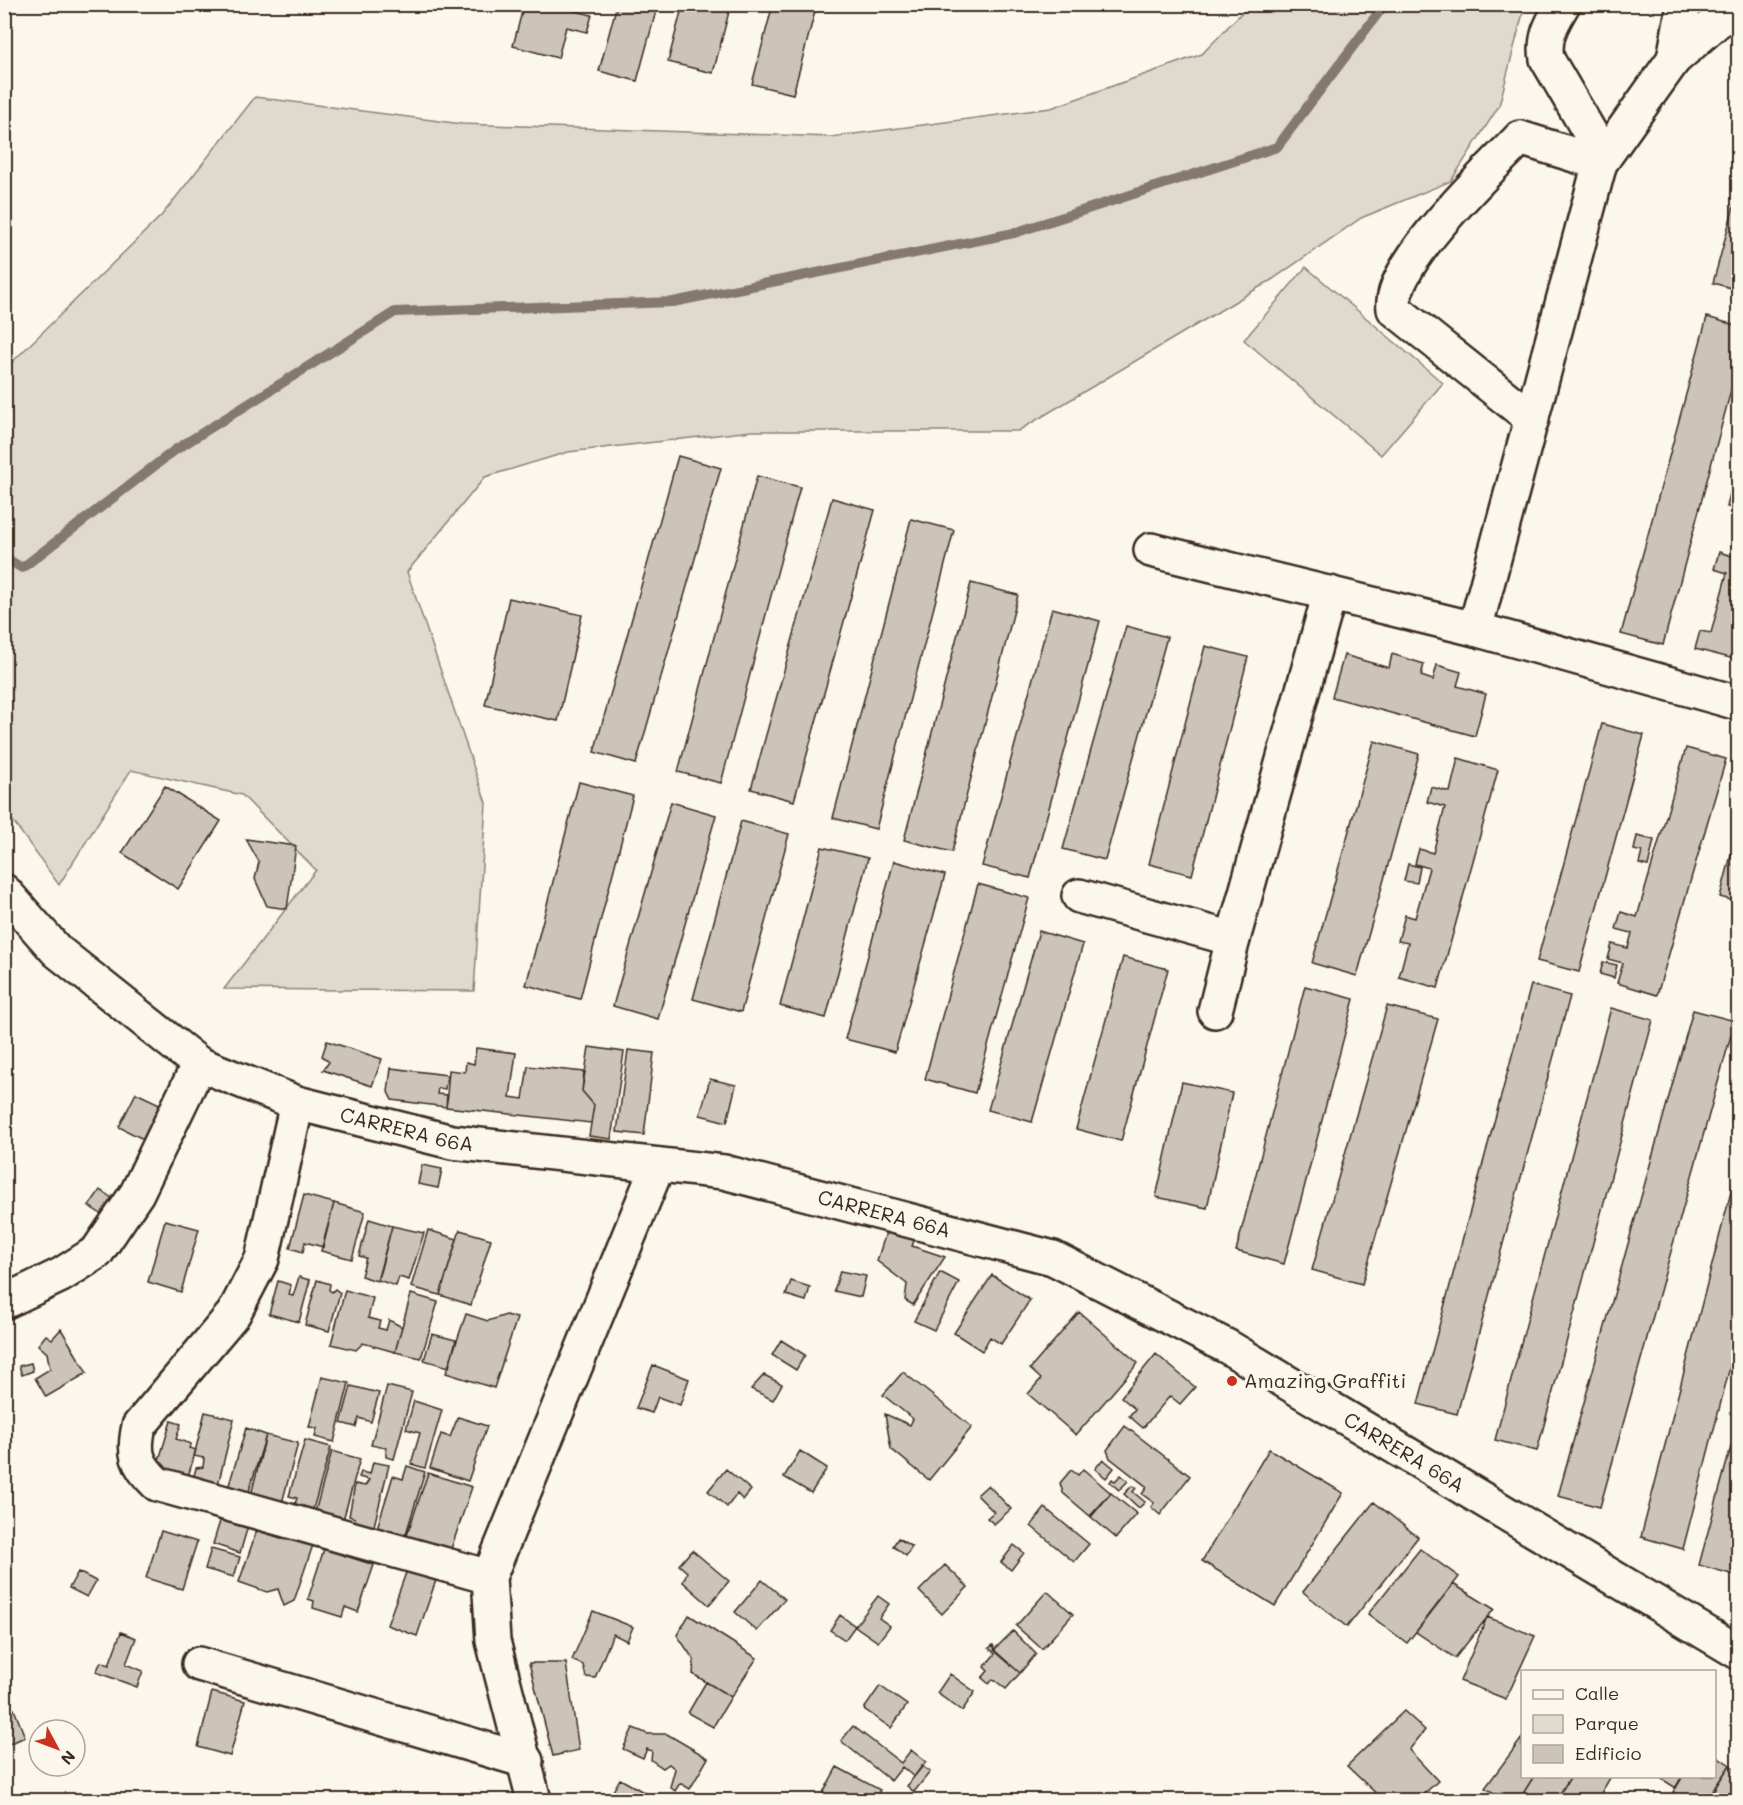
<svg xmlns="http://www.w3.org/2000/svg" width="1743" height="1805" font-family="Mali,sans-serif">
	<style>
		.green { fill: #dfd9ce; stroke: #8d8276; stroke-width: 1.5 }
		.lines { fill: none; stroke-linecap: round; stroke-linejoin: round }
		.stream { stroke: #85796d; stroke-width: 10 }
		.building { fill: #ccc4b9; stroke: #3b2a1e; stroke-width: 1.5 }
		.minor-casing { stroke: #3b2a1e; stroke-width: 38 }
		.minor { stroke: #fbf7ec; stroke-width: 33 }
		.poi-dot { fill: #c8321e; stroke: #fbf7ec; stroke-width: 2 }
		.labels { text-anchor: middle; stroke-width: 6; stroke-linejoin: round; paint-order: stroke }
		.street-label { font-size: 20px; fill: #3b2a1e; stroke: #fbf7ec }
		.poi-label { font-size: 20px; fill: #3b2a1e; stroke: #fbf7ec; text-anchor: start }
	</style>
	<rect width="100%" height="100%" fill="#fbf7ec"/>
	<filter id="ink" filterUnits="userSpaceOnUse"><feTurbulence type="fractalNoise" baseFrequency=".0167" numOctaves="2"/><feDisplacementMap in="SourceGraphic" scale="12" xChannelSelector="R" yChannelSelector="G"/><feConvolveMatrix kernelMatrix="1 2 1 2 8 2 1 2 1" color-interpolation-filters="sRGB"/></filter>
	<g filter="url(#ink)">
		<path class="green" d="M1249,5H1525L1499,106L1451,181L1361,218L1273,279L1018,431H752L568,452L485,477L407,572L486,803L474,991L224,989L316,870L242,795L131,770L59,885L5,810L4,370L162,215L255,97L462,124L831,137L1051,108L1202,54Z
			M1306,267L1443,383L1381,455L1244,340Z"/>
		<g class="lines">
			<path class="stream" d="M4,557L22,568L175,450L395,312L673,302L1014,233L1277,147L1385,4"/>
		</g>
		<path class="building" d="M524,4H572L571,10L592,15L587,32L566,27L558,58L513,46Z
			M617,4H658L637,81L599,71Z
			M683,4H731L713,73L668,62Z
			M773,4H817L793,94L752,84Z
			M1738,191V290L1713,283Z
			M1707,317L1738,326V364L1663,645L1621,634Z
			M678,456L721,468L636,764L594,752Z
			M757,476L800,487L721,783L678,772Z
			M1731,489L1738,491L1736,509L1727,507Z
			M832,498L875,510L794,801L751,789Z
			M911,519L954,530L876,829L833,818Z
			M1738,531V660L1695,649L1700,631L1711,633L1727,573L1714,569L1719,552L1732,556Z
			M971,583L1018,595L952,852L904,840Z
			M509,598L582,615L558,721L485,705Z
			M1052,608L1100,621L1030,878L982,866Z
			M1126,626L1167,637L1105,860L1063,849Z
			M1205,646L1248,657L1192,875L1149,864Z
			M1392,654L1424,664L1421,676L1433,680L1437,665L1461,672L1457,686L1486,694L1475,736L1332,697L1344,655L1389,668Z
			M1602,724L1644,735L1579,972L1537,961Z
			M1374,741L1419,754L1357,976L1312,963Z
			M1686,748L1726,759L1657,995L1617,983L1623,963L1608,959L1612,944L1628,948L1632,933L1616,929L1621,912L1637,917Z
			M1458,758L1498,770L1438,988L1399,977L1408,943L1398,941L1405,915L1415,918L1429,868L1415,864L1419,849L1433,853L1445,807L1427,802L1431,787L1450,792Z
			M579,782L633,796L580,999L526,985Z
			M165,786L221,821L178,889L122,853Z
			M671,802L716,815L658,1019L613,1006Z
			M741,821L789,834L741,1012L693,999Z
			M1738,829V902L1720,897Z
			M1637,836L1654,840L1648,866L1639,864L1642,852L1634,850Z
			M246,839L296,846L287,909L267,906L255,879L259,862Z
			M822,847L868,858L826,1018L780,1006Z
			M894,861L945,875L895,1052L845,1039Z
			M1408,864L1420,867L1417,883L1404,881Z
			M978,884L1029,898L975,1093L925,1079Z
			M1039,931L1083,944L1032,1122L988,1110Z
			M1123,957L1168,969L1121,1141L1076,1129Z
			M1603,962L1617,965L1614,978L1600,974Z
			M1531,985L1570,996L1457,1414L1418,1404Z
			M1305,986L1354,999L1284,1264L1236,1251Z
			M1387,1006L1438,1019L1362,1284L1312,1270Z
			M1611,1008L1653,1020L1537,1451L1495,1440Z
			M1693,1010L1735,1021L1600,1507L1558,1496Z
			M327,1041L382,1059L372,1086L323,1070L329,1062L322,1056Z
			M589,1047L624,1052L611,1139L589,1136L594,1105L582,1091Z
			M476,1048L516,1053L510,1097L523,1099L528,1066L584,1072L582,1091L594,1105L591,1123L446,1107L449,1070L465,1072L466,1062L474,1064Z
			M628,1050L654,1053L644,1135L617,1132Z
			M391,1068L447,1075L445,1089L438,1088L437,1094L448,1095L446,1107L392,1100L388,1092Z
			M710,1079L736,1085L727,1122L700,1115Z
			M1182,1082L1232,1093L1207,1208L1156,1197Z
			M136,1093L166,1107L149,1142L119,1127Z
			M422,1165L442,1169L438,1188L418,1184Z
			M1738,1165V1336L1683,1549L1641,1537Z
			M100,1190L118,1202L107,1218L89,1206Z
			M304,1195L334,1203L323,1247L305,1242L303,1252L290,1248Z
			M334,1203L365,1212L352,1259L321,1251Z
			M369,1219L392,1226L377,1281L361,1276L366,1258L359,1256Z
			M165,1220L199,1229L181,1292L148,1282Z
			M392,1226L424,1233L409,1280L399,1277L396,1286L378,1280Z
			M887,1229L915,1238L912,1246L945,1257L913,1305L905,1300L907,1284L877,1261Z
			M428,1230L457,1239L440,1295L411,1287Z
			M460,1230L491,1239L471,1305L440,1295Z
			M840,1271L866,1276L861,1297L834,1291Z
			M940,1272L959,1282L934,1330L914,1321Z
			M992,1275L1030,1300L1001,1344L990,1337L982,1351L954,1333Z
			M299,1277L310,1280L299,1322L269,1314L278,1281L291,1285L289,1295L293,1296Z
			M317,1280L330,1284L329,1290L332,1292L335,1289L340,1293L329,1331L305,1325Z
			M791,1281L810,1287L806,1301L786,1295Z
			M345,1290L373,1298L368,1318L380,1321L378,1328L386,1330L389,1320L402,1327L395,1352L363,1343L356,1350L331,1344Z
			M411,1294L438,1302L421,1358L395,1352Z
			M1079,1312L1138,1363L1076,1435L1028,1394L1041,1379L1030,1369Z
			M466,1314L488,1321L506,1315L517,1318L494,1388L446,1373Z
			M61,1329L87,1373L46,1397L35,1378L50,1369L47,1353L38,1345L46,1335L52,1339Z
			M432,1334L456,1340L449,1367L424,1360Z
			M781,1340L805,1355L796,1370L772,1355Z
			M1156,1354L1195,1387L1180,1404L1170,1396L1143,1428L1129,1416L1135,1409L1121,1397Z
			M31,1363L33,1371L22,1375L19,1366Z
			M653,1365L689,1379L680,1405L658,1397L652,1413L636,1408Z
			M903,1372L972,1427L929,1480L891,1449L885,1414L910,1425L913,1419L883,1395Z
			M764,1375L782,1384L773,1400L751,1389Z
			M322,1377L349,1383L334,1442L315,1437L317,1428L309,1427Z
			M351,1386L379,1393L371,1422L359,1418L356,1427L341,1423Z
			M387,1386L412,1392L394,1459L386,1457V1448L371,1445Z
			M414,1401L442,1410L425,1468L411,1464L420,1433L406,1429Z
			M205,1412L234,1419L217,1489L192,1483L196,1468L203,1467L204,1458L194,1456Z
			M458,1417L487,1426L468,1481L430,1468L441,1434L450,1437Z
			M171,1421L181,1424L176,1439L191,1444L189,1448L196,1450L186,1483L155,1473Z
			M1738,1421V1576L1699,1565Z
			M1125,1426L1190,1476L1160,1515L1151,1507L1154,1503L1142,1494L1147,1487L1110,1458L1107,1450Z
			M246,1428L266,1435L246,1501L226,1495Z
			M266,1435L298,1443L282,1503L251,1495Z
			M305,1440L331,1447L313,1509L295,1504L297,1498L289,1496Z
			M1269,1449L1343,1493L1275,1606L1202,1561Z
			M332,1451L360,1459L343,1520L315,1512Z
			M800,1451L827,1468L811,1493L784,1477Z
			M1103,1459L1114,1468L1106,1478L1095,1469Z
			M373,1462L389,1465L373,1530L357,1526L355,1518L349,1516L355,1484L365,1486L369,1480L359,1477L361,1472L370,1474Z
			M407,1466L425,1472L405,1537L377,1528L393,1476L403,1479Z
			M726,1469L751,1490L743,1500L737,1494L727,1507L708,1491Z
			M1083,1469L1111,1493L1090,1516L1063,1493L1060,1483L1071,1470L1078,1475Z
			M428,1473L472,1487L451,1549L437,1544L433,1554L404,1544Z
			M1121,1475L1128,1481L1119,1490L1110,1482L1112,1479L1115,1481Z
			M988,1485L1011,1509L994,1524L987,1518L994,1512L977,1495Z
			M1132,1486L1136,1488L1133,1492L1145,1502L1139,1508L1124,1494Z
			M1111,1493L1137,1514L1116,1538L1091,1517Z
			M1374,1502L1418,1537L1347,1627L1303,1592Z
			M1045,1508L1089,1544L1074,1562L1031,1526Z
			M221,1518L248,1526L240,1553L213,1544Z
			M285,1526L316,1536L294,1601L284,1606L278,1589L267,1592L239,1582L257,1530L281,1538Z
			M161,1531L197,1542L182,1589L146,1578Z
			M898,1538L912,1547L906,1556L893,1546Z
			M1014,1545L1024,1553L1011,1570L1001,1562Z
			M211,1549L240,1557L234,1577L205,1569Z
			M324,1549L374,1565L358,1612L345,1607L342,1617L313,1608L314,1601L308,1599Z
			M1420,1549L1459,1577L1407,1643L1368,1614Z
			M692,1550L729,1581L709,1605L683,1582L687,1572L679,1565Z
			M945,1565L968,1587L942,1614L919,1591Z
			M407,1570L436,1580L417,1636L387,1625Z
			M78,1572L96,1581L87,1597L69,1588Z
			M762,1580L785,1599L757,1631L735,1612Z
			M1453,1584L1494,1609L1455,1658L1416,1632Z
			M1047,1591L1073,1614L1042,1649L1016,1626Z
			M878,1596L889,1604L879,1618L890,1626L878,1642L855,1626Z
			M593,1611L633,1627L627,1641L613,1634L595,1678L586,1677L583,1665L572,1660Z
			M689,1615L757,1658L731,1697L693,1674L694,1660L677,1635Z
			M840,1615L855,1626L845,1640L830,1630Z
			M1487,1617L1535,1636L1506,1699L1460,1681Z
			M1013,1631L1036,1654L1020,1673L994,1650Z
			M121,1632L136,1638L126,1664L143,1671L137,1687L96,1672L101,1662L109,1665Z
			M993,1645L996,1652L1020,1673L1006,1689L993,1679L989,1684L982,1678L988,1671L984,1667L995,1654L989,1648Z
			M529,1663H566L579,1750L553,1756Z
			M950,1674L975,1692L962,1711L937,1693Z
			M706,1682L731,1697L713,1727L688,1713Z
			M880,1686L907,1705L891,1728L864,1709Z
			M212,1692L245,1701L230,1756L198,1747Z
			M14,1709L25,1737L4,1746V1713Z
			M1404,1711L1425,1730L1409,1750L1438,1781L1417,1800H1383L1347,1766Z
			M853,1726L901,1763L911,1750L926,1762L914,1777L902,1767L891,1781L841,1741Z
			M633,1728L648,1734H667L708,1758L690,1789L680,1783L675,1791L670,1787L675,1769L669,1764L663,1768L651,1760L652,1751L647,1749L643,1758L623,1749Z
			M1522,1738V1776H1534L1519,1800H1507L1485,1788Z
			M1714,1754L1730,1765L1706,1800H1687L1673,1792L1682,1776H1714Z
			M1730,1765L1738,1772V1800H1707Z
			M922,1766L930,1772L914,1792L907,1786Z
			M837,1767L880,1790L874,1800L864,1797L862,1800H819Z
			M1534,1776H1571L1556,1800H1519Z
			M1571,1776H1607L1610,1778L1597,1800H1556Z
			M1657,1776H1683L1676,1788Z
			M620,1779L658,1800H608Z"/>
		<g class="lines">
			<g class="minor-casing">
				<g id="minor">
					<path d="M1563,4C1552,23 1543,37 1547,59L1604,157"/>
					<path d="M1674,59L1684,4"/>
					<path d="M1532,419L1394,309C1387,266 1489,171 1520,138L1600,163"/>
					<path d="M1151,550L1475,629L1738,703"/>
					<path d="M1475,629L1600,163L1674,59L1737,4"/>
					<path id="s1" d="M4,891L57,951L199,1064L297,1103L452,1142L724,1172L1053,1258L1228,1347L1738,1652"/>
					<path d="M1079,896L1233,939L1330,593"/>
					<path d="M1215,1011L1233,939"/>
					<path d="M297,1103L262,1259L234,1313L139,1426C133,1453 136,1464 157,1484L489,1577"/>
					<path d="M4,1302L61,1275L97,1252L137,1193L199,1064"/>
					<path d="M199,1664L526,1761"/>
					<path d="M534,1800L493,1641L489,1577L658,1165"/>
				</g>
			</g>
			<use href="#minor" class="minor"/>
		</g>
	</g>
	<circle class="poi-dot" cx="1232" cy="1381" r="6"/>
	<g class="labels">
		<g class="street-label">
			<text dy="7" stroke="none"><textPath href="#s1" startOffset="480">CARRERA 66A</textPath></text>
			<text dy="7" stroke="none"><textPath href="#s1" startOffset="966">CARRERA 66A</textPath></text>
			<text dy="7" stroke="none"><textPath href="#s1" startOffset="1542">CARRERA 66A</textPath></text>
		</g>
		<g class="poi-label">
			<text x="1244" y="1388">Amazing Graffiti</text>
		</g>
	</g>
	<rect width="1743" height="1805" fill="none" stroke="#fbf7ec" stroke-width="24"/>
	<rect x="12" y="12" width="1719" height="1781" fill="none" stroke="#3b2a1e" stroke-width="2" filter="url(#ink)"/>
	<rect x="1521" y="1670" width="195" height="108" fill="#fbf7ec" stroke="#aea59a" stroke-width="1.5"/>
	<rect x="1533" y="1690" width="30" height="9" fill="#fbf7ec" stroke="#aea59a" stroke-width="1.5"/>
	<text x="1575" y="1700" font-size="18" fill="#3b2a1e">Calle</text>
	<rect x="1533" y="1715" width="30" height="18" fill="#dfd9ce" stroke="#aea59a" stroke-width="1.5"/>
	<text x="1575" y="1730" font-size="18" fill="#3b2a1e">Parque</text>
	<rect x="1533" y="1745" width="30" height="18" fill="#ccc4b9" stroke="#aea59a" stroke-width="1.5"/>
	<text x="1575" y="1760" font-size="18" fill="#3b2a1e">Edificio</text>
	<g transform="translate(57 1748) rotate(131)"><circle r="28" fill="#fbf7ec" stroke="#aea59a" stroke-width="1.5"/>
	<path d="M0-4.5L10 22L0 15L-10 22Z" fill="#c8321e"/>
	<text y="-9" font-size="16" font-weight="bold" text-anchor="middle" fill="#3b2a1e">N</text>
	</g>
</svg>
